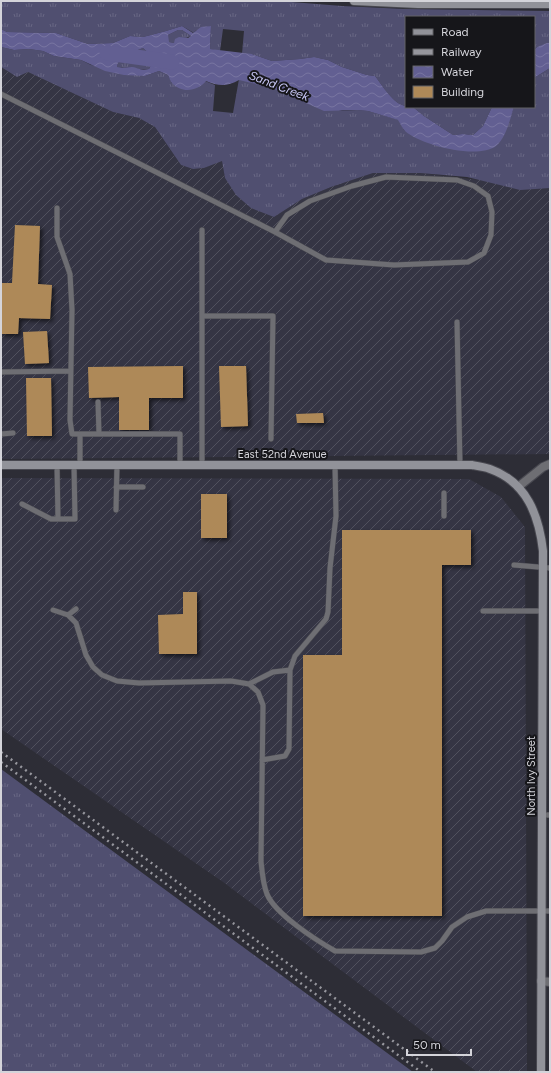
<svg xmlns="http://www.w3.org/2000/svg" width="551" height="1073" font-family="Figtree,sans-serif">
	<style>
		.industrial { fill: url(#industrial-furrows) }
		.grass { fill: url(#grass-tufts) }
		.water { fill: url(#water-waves); fill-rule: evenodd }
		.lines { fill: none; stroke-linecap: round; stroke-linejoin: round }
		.river { stroke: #625f92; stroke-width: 15 }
		.building { fill: #ae8958; filter: url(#shadow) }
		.lane-casing { stroke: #484850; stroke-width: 6 }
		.street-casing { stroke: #484850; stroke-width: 10 }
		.secondary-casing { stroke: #484850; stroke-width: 10 }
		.lane { stroke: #6e6e73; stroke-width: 5 }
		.street { stroke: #6e6e73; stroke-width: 8 }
		.secondary { stroke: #919299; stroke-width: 8 }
		.rail { stroke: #96969d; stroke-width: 2.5; stroke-dasharray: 2 4; stroke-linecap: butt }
		.labels { text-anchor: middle; stroke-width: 4; stroke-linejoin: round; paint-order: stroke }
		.street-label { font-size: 11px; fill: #d4d4da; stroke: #16161a }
		.water-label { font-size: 12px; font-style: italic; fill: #cbcafa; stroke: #16161a }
	</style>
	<defs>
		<pattern id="industrial-furrows" width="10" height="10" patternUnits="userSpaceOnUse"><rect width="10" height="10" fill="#353544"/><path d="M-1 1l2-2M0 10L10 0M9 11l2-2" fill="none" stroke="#51515e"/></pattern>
		<pattern id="grass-tufts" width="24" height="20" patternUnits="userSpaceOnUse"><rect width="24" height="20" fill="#504f70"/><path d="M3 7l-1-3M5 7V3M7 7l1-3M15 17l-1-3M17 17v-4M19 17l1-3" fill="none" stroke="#686784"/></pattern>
		<pattern id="water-waves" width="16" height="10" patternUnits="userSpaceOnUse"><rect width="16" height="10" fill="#625f92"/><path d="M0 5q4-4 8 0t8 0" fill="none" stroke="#7875a1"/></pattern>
		<filter id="shadow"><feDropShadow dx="2.5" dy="2.5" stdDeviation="2" flood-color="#0009"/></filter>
	</defs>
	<rect width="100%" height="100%" fill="#2d2d36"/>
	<path class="industrial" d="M1,67L17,77L28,72L113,112L139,118L155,127L181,165L193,169L204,168L222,160L225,178L274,217L302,199L331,187L373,173H420L550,188V454L1,459Z
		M1,478L469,479L501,497L525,527L527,1072H477L223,882L1,729Z"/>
	<path class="grass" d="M1,1H279L342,6L404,9L550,11V43L537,47L534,50V17H406V106C394,105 382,85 375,76L367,75L342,67L328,60L314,57L300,59L272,61L252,54H242L244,31L223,29L220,51L210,49L211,26L195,31L194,33L182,26L166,31L143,37L130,36L113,43L88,44L56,33L7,32L1,29Z
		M178,30H182L191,36L174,43L168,42V35Z
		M1,47L14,50L29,49L43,51L54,56L81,60L91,65L145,76L159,71L168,75L172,83L205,81L215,85L213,111L233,113L239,79L272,88L295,97L342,111L357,110L368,111L399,120L404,130L416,137L503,136L514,107H534V78L550,68V188L520,190L467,177L420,173H373L331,187L302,199L274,217L251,208L236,195L225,178L222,161L204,168L193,169L181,165L155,127L139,118L113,112L28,72L17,77L1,67Z
		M143,48L153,57L152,63L149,69C143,70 140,69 133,68C128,66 123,68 117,67L118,63L124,59L129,53Z
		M413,107H492L483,126L473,135L463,134L453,135L424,116Z
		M1,769L413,1072H1Z"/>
	<path class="water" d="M182,26L193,33L201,27L211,26L210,49L252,54L272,61L300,59L314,57L328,60L342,67L367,75L375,76C382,85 394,105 406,106V107H413L424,116L453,135L463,134L473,135L483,126L492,107H514C510,119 506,138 496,146C477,160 421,145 405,131C402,128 400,123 398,120L368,111L357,110L324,111L272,88L239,80C227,87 218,86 206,81C198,91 182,94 172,83C170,81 169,77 168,75L159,71L145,76L124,75L105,71L81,60L54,56L43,51L29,49L14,50L1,47V29L7,32L56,33L88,44L113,43L130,36L143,37L166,31ZM178,30H182L191,36L188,38L179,37L175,39L174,43L169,42L168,35ZM143,48L153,57L152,63L149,69C139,71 140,68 132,67C127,67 122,68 117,67L118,63L124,59L130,53Z
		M547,43H550V68L534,78V50L537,47Z"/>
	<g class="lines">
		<path class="river" d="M107,53L172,62"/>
	</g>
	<path class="building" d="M15,225L40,226L38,284L52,285L50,319L19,318L18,334H1V283H12Z
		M47,331L49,363L25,364L23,332Z
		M183,366V398H149V430H119V397L89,398L88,367Z
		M219,366H246L248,426L221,427Z
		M26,378H51L52,436H27Z
		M323,413L324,423H297L296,414Z
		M201,494H227V538H201Z
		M342,530H471V565H442V916H303V655H342Z
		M183,592H197V654H159L158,615L183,614Z"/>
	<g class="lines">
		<g class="lane-casing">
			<path id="lane" d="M1,94L275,232L326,260L394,265L468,262L484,253L491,235L492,212L488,196L474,186L457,180L386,177L352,186L310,201L287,215L275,232
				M57,208V237L70,274L72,310L70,420L72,434H80
				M202,230V465
				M202,316H273L271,439
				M457,322L460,465
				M1,372L71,371
				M98,402L99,434
				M1,434L13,433
				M57,465L58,519
				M80,465V434H180V465
				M116,487H143
				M444,493V516
				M22,504L51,519H75L74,465
				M116,510L117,465
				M514,565L550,568
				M53,610L68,615L76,623L86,655L93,667L102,675L117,681L139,683L231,681L249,684L258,692L263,705L261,861C262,872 263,884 267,894C275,914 316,940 335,951L421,952L435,948L442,941L452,927L467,917L486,911H550
				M483,611H543
				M68,615L76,609
				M249,684L273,672L290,670
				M262,760L285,756L289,749L290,670L295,656L326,619L328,612L330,568L336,516L335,465
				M542,815H550"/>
		</g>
		<g class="street-casing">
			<path id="street" d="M518,487L543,467L550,464
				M541,981L550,982"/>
		</g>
		<g class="secondary-casing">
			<path id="secondary" d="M354,1L418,4H550
				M1,465H472C478,466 485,467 490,469C527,482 539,516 543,551L541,1072"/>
		</g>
		<use href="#lane" class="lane"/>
		<use href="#street" class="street"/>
		<use href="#secondary" class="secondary"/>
		<path class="rail" d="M1,752L435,1072
			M1,762L421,1072"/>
	</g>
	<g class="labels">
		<g class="street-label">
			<text x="282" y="458">East 52nd Avenue</text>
			<text transform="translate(531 776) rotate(-90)" y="4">North Ivy Street</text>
		</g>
		<g class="water-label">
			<text transform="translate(279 86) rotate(21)" y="4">Sand Creek</text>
		</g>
	</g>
	<rect width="551" height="1073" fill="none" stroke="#d4d4da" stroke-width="4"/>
	<rect x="405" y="16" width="130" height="92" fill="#16161a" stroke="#626267"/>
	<rect x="413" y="29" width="20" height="6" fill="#919299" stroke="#626267"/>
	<text x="441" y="36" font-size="12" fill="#d4d4da">Road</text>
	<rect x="413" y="49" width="20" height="6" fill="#96969d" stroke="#626267"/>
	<text x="441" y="56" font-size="12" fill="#d4d4da">Railway</text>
	<rect x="413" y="66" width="20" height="12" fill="url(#water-waves)" stroke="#626267"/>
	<text x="441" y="76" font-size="12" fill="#d4d4da">Water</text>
	<rect x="413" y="86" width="20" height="12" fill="#ae8958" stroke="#626267"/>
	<text x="441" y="96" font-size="12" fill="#d4d4da">Building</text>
	<path d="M407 1049v6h64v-6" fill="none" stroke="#d4d4da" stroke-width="2"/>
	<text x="413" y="1049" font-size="12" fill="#d4d4da" stroke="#16161a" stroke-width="3" paint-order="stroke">50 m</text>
</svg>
